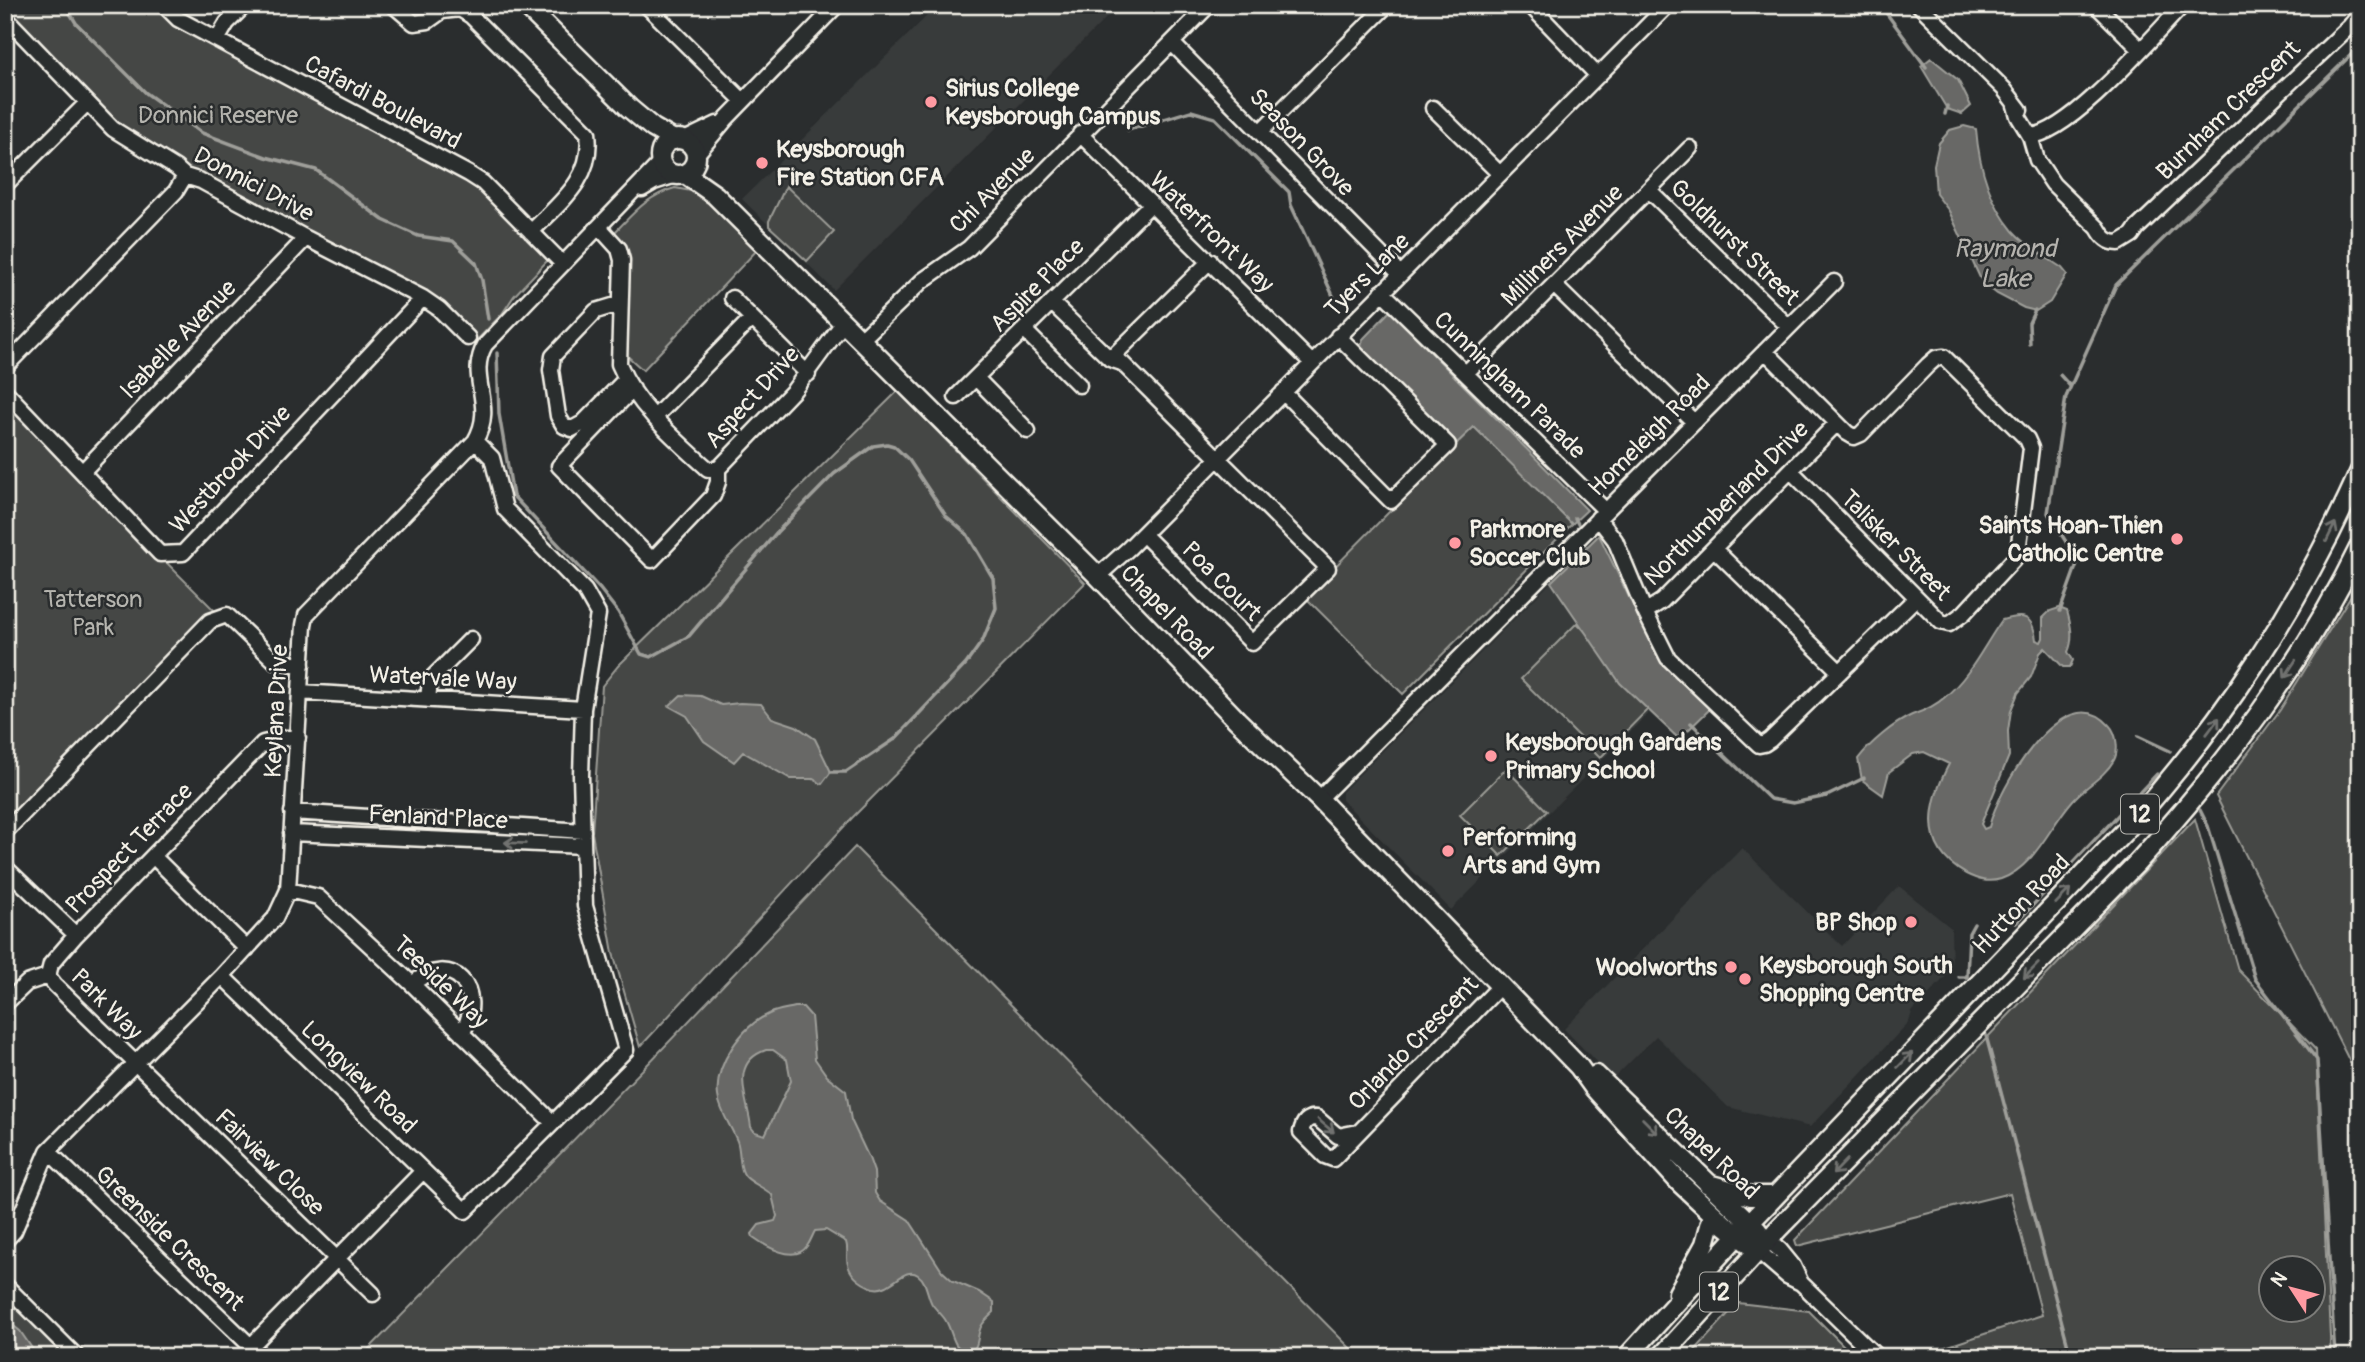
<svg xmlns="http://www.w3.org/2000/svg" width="2365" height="1362" font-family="Pangolin,sans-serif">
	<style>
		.built { fill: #373a3a }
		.green { fill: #444645; stroke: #9c9c96; stroke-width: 2; fill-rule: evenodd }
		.water { fill: #676866; stroke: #9f9f9a; stroke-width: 2; fill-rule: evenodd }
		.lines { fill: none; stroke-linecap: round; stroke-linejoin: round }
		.stream { stroke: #9f9f9a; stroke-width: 3.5 }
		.minor-casing { stroke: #f4f1e8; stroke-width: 19 }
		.major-casing { stroke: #f4f1e8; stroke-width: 23 }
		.minor { stroke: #2a2d2e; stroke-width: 14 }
		.major { stroke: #2a2d2e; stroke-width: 18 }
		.oneway { stroke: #71726f }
		.poi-dot { fill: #ff9aa2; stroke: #2a2d2e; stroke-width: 2.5 }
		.labels { text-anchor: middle; stroke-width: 5; stroke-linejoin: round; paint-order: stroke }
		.shield { fill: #2a2d2e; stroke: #b7b6b0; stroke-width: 2 }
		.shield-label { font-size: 23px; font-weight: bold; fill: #f4f1e8 }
		.poi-label { font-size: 24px; font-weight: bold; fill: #f4f1e8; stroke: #2a2d2e; text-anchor: start }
		.street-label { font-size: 24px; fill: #f4f1e8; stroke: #2a2d2e }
		.park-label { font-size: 24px; fill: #b6b5af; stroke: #2a2d2e }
		.water-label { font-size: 26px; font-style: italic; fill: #b5b3ae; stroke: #2a2d2e }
	</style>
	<rect width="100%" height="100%" fill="#2a2d2e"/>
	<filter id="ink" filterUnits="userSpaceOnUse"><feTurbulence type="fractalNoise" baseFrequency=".0143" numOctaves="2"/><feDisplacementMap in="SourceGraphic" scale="14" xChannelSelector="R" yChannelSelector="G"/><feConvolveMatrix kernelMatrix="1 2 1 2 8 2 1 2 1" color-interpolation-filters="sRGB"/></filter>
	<g filter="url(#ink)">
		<path class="built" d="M938,5H1119L834,290L742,199Z
			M1551,582L1592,624L1620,683L1649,713L1451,910L1342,800V792Z
			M1742,848L1842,946L1899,886L1951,928L1952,970L1912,1012L1909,1022L1810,1127L1728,1107L1656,1036L1613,1079L1564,1029Z"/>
		<path class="green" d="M11,5H159L477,185L549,257L548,260L514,296L502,314L477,340L435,301L187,172L129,135L14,22L9,14Z
			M786,186L834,232L807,261L769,226V221Z
			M675,188L691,191L696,188L758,249L643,370L624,353L613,234C633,214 646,196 675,188Z
			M898,391L1085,583L852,818L640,1047L613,953L592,833L602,686L618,666Z
			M5,401L215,611L5,829Z
			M1474,426L1572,524L1403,694L1305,597Z
			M2360,576V1202L2355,1072L2216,796L2280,710L2353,592Z
			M1577,623L1655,702L1600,758L1521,679Z
			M1506,769L1547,811L1501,856L1460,815Z
			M2195,819L2238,970L2316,1050L2331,1357H1915L2042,1315L2010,1193L1797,1246L1795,1240ZM2270,1268H2312V1310H2270Z
			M855,847L1359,1357H361L645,1067Z
			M5,1290L70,1357H5Z
			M1738,1303L1809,1311L1855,1357H1689Z"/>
		<path class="water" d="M1931,58L1958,80L1971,106L1962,114L1947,109L1921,66Z
			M1964,126L1976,129C1979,167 1989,202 2013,231C2026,246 2046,257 2062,268L2067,274L2050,302L2036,311L2024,308L1997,294L1982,282L1949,211L1936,194L1934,165L1939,143L1950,130Z
			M1390,311L1587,510L1572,524L1474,427L1455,445L1360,351L1363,339Z
			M1599,535L1658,657L1710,709L1679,739L1620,683L1551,582Z
			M2059,608L2067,611C2071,625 2074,638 2068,652L2073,660L2070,667H2063L2045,648L2040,653L2031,677L2018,693L2011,710L2008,731L2009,756L1981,824L1984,829L1989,827C1998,789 2064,675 2109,725C2117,733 2119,751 2114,760C2105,776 2088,785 2076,797C2051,822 2037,866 2001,879C1988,883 1978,880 1966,874C1919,848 1928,804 1949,764L1924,752L1913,754L1889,772L1883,795L1862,780L1858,759C1870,743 1894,723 1912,715C1924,711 1935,706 1945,697C1971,675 1983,647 2002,620C2024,614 2033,615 2036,640L2041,642L2043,638V618L2050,611Z
			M681,695L701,696L721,705L740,703L761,704L772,718L796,726L815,739L831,772L822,784L813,779H791L743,752L734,762L704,741L687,716L669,706Z
			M795,1007H803L811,1016L815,1059L827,1076L846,1091L851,1120L869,1158L874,1172L875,1193L880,1201L909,1220L942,1271L953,1281L979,1292L994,1302V1312C990,1316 985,1320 982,1325C975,1336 982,1350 965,1353C952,1346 953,1333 946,1321C943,1315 936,1310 932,1304C927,1296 927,1281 918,1275C904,1265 891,1292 874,1288C860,1284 847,1273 847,1258C847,1251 848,1248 846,1242L826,1230L815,1231C812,1236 811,1241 807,1246C795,1264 765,1246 753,1237L752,1234L759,1225L775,1221L777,1216L772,1195C765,1188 753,1184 746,1177C738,1169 741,1151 737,1141C731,1126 720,1112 718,1096C714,1065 742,1026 769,1014C777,1010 787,1009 795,1007ZM766,1050H773L787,1060L791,1081L765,1135L755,1132L751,1127C748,1099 728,1063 766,1050Z
			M5,1319L20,1331L38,1357H5Z"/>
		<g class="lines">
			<path class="stream" d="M65,5L76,23L146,93L202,133L266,157L316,170L383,220L418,236L453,241L476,263L482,280L488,319
				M1878,5L1887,14L1926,67
				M1945,114L1947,106
				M1128,130L1191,111L1215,118L1289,192L1291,205L1335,300
				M2030,344L2029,323L2035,310
				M497,353L499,414L513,496L600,589L618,612L641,654L651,657L689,636L777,532L834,474L873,446L887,444L894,446L909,460L946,516L967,534L993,578L996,608L983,640L966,664L895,739L846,772H831
				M2060,375L2070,386
				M1575,518L1579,526
				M2060,611L2078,561L2048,513L2066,397L2116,285L2360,46
				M1691,723L1770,799L1793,803L1827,796L1864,778
				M2138,736L2170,751
				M2200,810L2208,826L2255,979L2317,1060L2335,1357
				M2016,923L2157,774
				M1959,977H1967L1969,933L1974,924
				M1985,1032L2071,1357"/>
			<g class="minor-casing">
				<path id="minor" d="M164,5L178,19L469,174L483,183L563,264
					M393,5L414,23L428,21L442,11L460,9L471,16L588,133C594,179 559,203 531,232
					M646,5L743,101
					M1530,5L1598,76
					M1919,5L2004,89L2020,110
					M2096,5L2140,49
					M5,17L113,129L176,168L185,176L201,181L306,238L423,298L439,309L468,338
					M217,40L227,23L245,5
					M1172,43L1400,274
					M2014,102L2018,116L2030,136L2037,160L2053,184L2098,228C2103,237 2108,243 2119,243L2132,235L2137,228L2350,26L2360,14
					M1433,108L1500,174
					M1260,132L1387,5
					M1080,134L1312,363
					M2030,136C2070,134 2153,36 2183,5
					M684,140L717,124
					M696,155L727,118L837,5
					M5,185L87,103
					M642,189L654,182L676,175
					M1649,190L1789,327
					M599,227L619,249L622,260L619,364C636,406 675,439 708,469H718L794,390L843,323
					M1554,285L1694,422
					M1382,292L1606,511
					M732,298L808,374
					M1052,303L1110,359L1122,363L1328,568L1252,643L1143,534
					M619,304L596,311L553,356L551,370L558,416L564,426L572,429L583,423L625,380
					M1024,330L1079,385
					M861,340L922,281L969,248L1209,5
					M1765,351L1847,433L1854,437L1861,434L1928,365L1936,358L1944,357L2027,439L2031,448L2019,544L2015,558L1964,613L1949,624L1941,622L1791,471
					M1110,359L1210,261
					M5,367L176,191L185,176
					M1466,373L1690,148
					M976,378L1028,431
					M633,389L559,466L652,560L713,496L718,482V469
					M5,391L160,554L183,553L423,298
					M1283,392L1391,501L1448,445L1338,336
					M956,397L1151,204
					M655,417L752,318
					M82,472L306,238
					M1598,518L1615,540L1645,612L1668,658L1759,745L1764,744L1770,740L1916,598
					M1714,549L1840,672
					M1098,576L1129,548L1668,5
					M1645,612L1662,601L1837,423
					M300,692L583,709
					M428,700L430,680L471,639
					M1319,799L1834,282
					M292,812L583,831
					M5,832L210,621L227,615L276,662L302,665
					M291,833L583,846
					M153,856L247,949
					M5,867L76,935
					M288,890L318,897L412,984L553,1123
					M48,976L55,985L373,1294
					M222,976L465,1211L626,1050L585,906L581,776L583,709L598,614L585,591L505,509L492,458L475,441
					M412,984C452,951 487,988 462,1034
					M5,1004L27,983L48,976L51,964L76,935L263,743L285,738H298
					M1358,1132L1338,1136L1317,1118C1307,1117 1303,1123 1301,1132L1325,1156L1333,1159L1501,985
					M48,1151L262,1357
					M1768,1240L1780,1250L1793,1266L1801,1283L1877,1357
					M5,1241L14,1231L48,1151L222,976L275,918L288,890L304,625L306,615L475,441C497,404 466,378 485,345L661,162
					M1758,1251L1787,1276L1801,1283
					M5,1285L77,1357
					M251,1346L423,1171"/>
			</g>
			<g class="major-casing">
				<path id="major" d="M525,5L629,108L653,128L674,140
					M660 157a18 18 0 1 1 36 0a18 18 0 1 1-36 0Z
					M685,174L715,195L1098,576L1237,720L1319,799L1579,1067L1594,1088L1680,1183L1726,1226L1758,1251
					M1596,1075L1758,1231
					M1708,1184L1751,1196H1775
					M1678,1293L1705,1244L1713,1215
					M1627,1357L1738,1235L2125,831C2225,720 2299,607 2360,471
					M1661,1357L1778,1229L2136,864C2224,767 2303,664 2360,546"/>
			</g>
			<use href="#minor" class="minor"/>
			<use href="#major" class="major"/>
		</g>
		<defs><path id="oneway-shaft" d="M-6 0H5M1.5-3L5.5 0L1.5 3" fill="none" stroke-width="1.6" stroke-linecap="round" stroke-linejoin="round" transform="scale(1.75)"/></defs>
		<g class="oneway">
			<use href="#oneway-shaft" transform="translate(2331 532) rotate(-64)"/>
			<use href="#oneway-shaft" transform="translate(2290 669) rotate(123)"/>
			<use href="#oneway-shaft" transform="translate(2213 726) rotate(-53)"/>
			<use href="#oneway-shaft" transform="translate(515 843) rotate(-177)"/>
			<use href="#oneway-shaft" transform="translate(2063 896) rotate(-46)"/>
			<use href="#oneway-shaft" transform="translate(2031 971) rotate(134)"/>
			<use href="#oneway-shaft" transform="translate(1905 1060) rotate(-45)"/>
			<use href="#oneway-shaft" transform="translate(1326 1126) rotate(40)"/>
			<use href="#oneway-shaft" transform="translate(1650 1126) rotate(45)"/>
			<use href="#oneway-shaft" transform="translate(1840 1167) rotate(134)"/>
		</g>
	</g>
	<g class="poi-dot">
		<circle cx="931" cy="102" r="7"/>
		<circle cx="762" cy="163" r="7"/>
		<circle cx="2177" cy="539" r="7"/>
		<circle cx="1455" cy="543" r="7"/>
		<circle cx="1491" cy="756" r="7"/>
		<circle cx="1448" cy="851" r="7"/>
		<circle cx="1911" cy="922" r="7"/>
		<circle cx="1731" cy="967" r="7"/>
		<circle cx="1745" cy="979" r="7"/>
	</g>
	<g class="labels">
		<g class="shield">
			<rect x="2121" y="794.5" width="38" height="39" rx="5"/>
			<rect x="1700" y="1272.5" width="38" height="39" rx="5"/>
		</g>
		<g class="shield-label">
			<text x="2140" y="822">12</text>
			<text x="1719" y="1300">12</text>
		</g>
		<g class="poi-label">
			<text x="945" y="96">Sirius College<tspan x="945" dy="28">Keysborough Campus</tspan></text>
			<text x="776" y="157">Keysborough<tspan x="776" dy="28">Fire Station CFA</tspan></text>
			<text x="2163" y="533" text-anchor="end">Saints Hoan-Thien<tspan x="2163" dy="28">Catholic Centre</tspan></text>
			<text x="1469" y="537">Parkmore<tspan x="1469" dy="28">Soccer Club</tspan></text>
			<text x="1505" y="750">Keysborough Gardens<tspan x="1505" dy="28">Primary School</tspan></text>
			<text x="1462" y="845">Performing<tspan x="1462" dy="28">Arts and Gym</tspan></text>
			<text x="1897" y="930" text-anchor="end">BP Shop</text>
			<text x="1759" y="973">Keysborough South<tspan x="1759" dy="28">Shopping Centre</tspan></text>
			<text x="1717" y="975" text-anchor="end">Woolworths</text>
		</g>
		<g class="street-label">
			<text transform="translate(383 102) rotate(28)" y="8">Cafardi Boulevard</text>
			<text transform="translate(2228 110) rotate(-44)" y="8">Burnham Crescent</text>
			<text transform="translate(1302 142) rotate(46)" y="8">Season Grove</text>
			<text transform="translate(254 184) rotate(28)" y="8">Donnici Drive</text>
			<text transform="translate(992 190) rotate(-45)" y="8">Chi Avenue</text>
			<text transform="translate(1212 232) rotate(44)" y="8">Waterfront Way</text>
			<text transform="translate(1735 242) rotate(44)" y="8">Goldhurst Street</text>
			<text transform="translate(1562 245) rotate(-45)" y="8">Milliners Avenue</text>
			<text transform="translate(1367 275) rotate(-45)" y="8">Tyers Lane</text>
			<text transform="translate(1037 285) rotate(-45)" y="8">Aspire Place</text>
			<text transform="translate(178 339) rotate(-46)" y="8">Isabelle Avenue</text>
			<text transform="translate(1510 385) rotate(44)" y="8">Cunningham Parade</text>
			<text transform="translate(752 397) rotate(-48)" y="8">Aspect Drive</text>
			<text transform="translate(1649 435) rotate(-45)" y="8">Homeleigh Road</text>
			<text transform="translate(230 469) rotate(-47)" y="8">Westbrook Drive</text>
			<text transform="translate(1726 503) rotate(-45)" y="8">Northumberland Drive</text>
			<text transform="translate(1896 545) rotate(45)" y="8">Talisker Street</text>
			<text transform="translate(1222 581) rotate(45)" y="8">Poa Court</text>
			<text transform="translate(1167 612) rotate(46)" y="8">Chapel Road</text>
			<text transform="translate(443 678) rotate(3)" y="8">Watervale Way</text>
			<text transform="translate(276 711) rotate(-87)" y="8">Keylana Drive</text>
			<text transform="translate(438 817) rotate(3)" y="8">Fenland Place</text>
			<text transform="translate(129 848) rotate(-46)" y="8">Prospect Terrace</text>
			<text transform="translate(2021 904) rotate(-46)" y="8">Hutton Road</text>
			<text transform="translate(441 982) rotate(44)" y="8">Teeside Way</text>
			<text transform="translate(107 1004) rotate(45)" y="8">Park Way</text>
			<text transform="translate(1413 1043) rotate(-46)" y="8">Orlando Crescent</text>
			<text transform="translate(359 1077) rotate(44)" y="8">Longview Road</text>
			<text transform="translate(1712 1153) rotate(44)" y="8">Chapel Road</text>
			<text transform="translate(270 1162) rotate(44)" y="8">Fairview Close</text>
			<text transform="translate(170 1238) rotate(44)" y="8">Greenside Crescent</text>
		</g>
		<g class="park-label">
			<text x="218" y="123">Donnici Reserve</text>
			<text x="93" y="607">Tatterson<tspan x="93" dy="28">Park</tspan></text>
		</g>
		<g class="water-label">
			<text x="2005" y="257">Raymond<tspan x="2005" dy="30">Lake</tspan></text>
		</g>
	</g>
	<rect width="2365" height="1362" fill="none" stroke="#2a2d2e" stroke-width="28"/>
	<rect x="14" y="14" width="2337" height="1334" fill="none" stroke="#f4f1e8" stroke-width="2.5" filter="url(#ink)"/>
	<g transform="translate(2292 1289) rotate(306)"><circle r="33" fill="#2a2d2e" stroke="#7b7b78" stroke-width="2"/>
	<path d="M0-5L12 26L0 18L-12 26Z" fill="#ff9aa2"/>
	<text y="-10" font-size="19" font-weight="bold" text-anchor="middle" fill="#f4f1e8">N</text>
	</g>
</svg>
